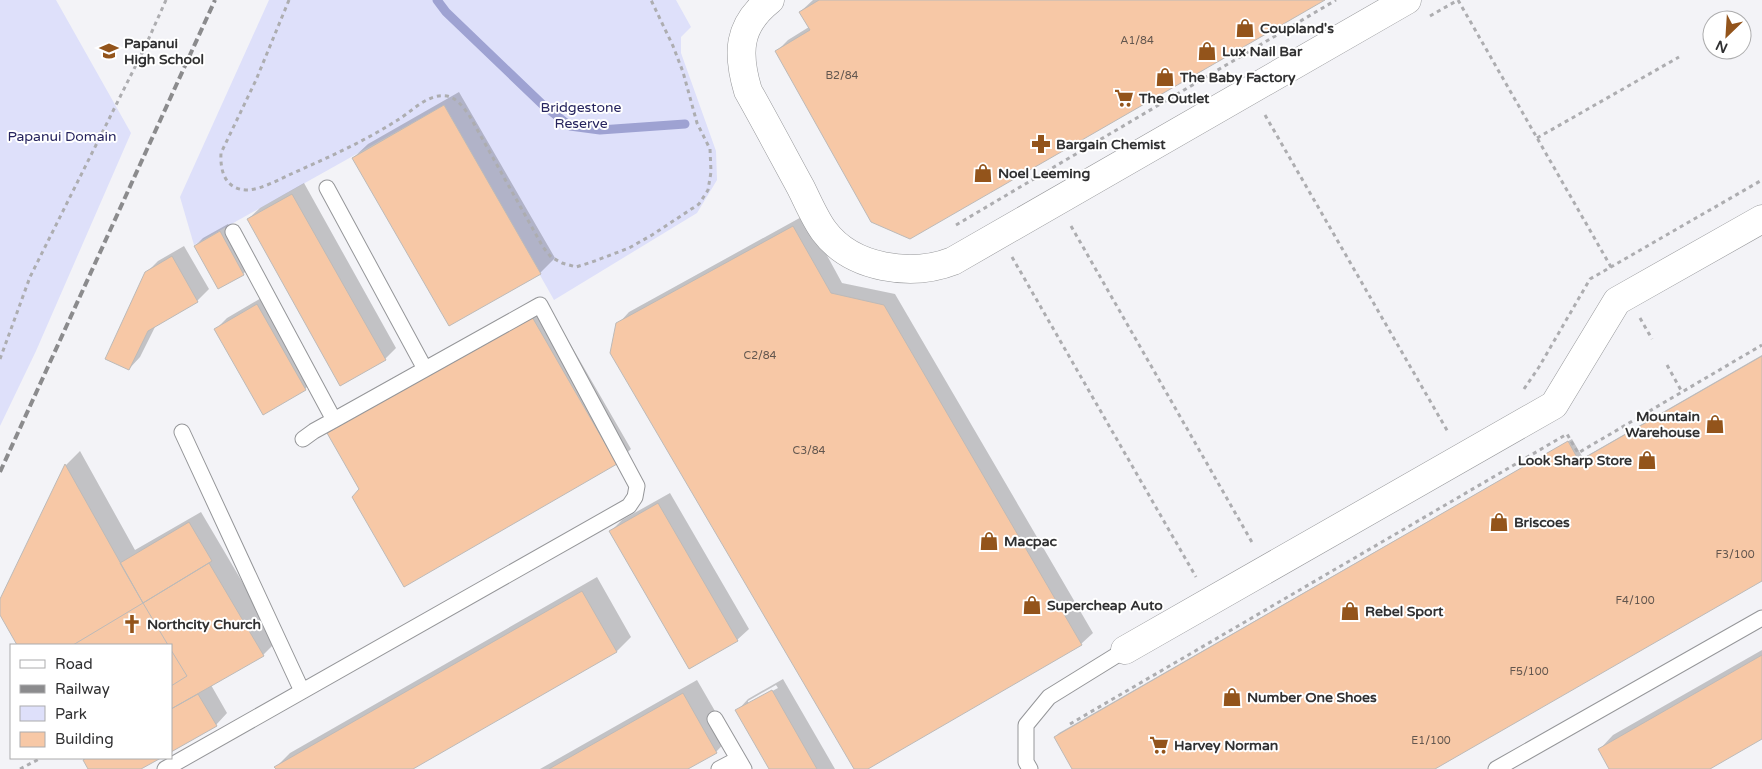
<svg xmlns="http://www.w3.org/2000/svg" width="1762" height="769" font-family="'Varela Round',sans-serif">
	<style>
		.green { fill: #dee0fa }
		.shadow { fill: #0003; fill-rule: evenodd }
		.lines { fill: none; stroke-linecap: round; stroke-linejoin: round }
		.stream { stroke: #9ea2d2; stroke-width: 9 }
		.building { fill: #f7c8a6; stroke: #bdbab8 }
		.service-casing { stroke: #959699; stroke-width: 17 }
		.minor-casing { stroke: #959699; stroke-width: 29 }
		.path { stroke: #adadb0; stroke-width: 3; stroke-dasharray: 4 4; stroke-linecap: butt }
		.service { stroke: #fff; stroke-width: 15 }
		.minor { stroke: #fff; stroke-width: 28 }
		.rail { stroke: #8b8b8d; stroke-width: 4; stroke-dasharray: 8 4; stroke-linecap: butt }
		.labels { text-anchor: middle; stroke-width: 4; stroke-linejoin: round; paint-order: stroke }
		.number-label { font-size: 11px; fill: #62564e }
		.poi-label { font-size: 14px; font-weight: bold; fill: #303031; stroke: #fff; text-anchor: start }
		.park-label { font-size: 14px; fill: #26245e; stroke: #fff }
	</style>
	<rect width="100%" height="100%" fill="#f3f3f7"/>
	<path class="green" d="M0,0H56L131,133L36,351L0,426Z
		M269,0H676L691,27L681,37V53L716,151L717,180L697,213L554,300L444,105L194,245L180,197Z"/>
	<path class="shadow" d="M1322,0L777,51L788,40L809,27L800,12L813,0Z
		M459,92L555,258L540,273L450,325L353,158L368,144Z
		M304,183L396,348L385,359L248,219L260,208Z
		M805,215L842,283L895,294L1093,633L1081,644L866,769H856L618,324L629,312Z
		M228,224L251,266L243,274L195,246L203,238Z
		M184,246L209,289L197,301L156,325L140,357L129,369L146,273L158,261Z
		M268,294L316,378L305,389L216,329L227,318Z
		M546,302L631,449L616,463L360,489L328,433L343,419Z
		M1762,355V580L1433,769H1074L1055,737L1059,733L1572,439L1583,458Z
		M80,451L135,550L201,512L277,641L263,655L211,685L227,713L216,725L171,750V645H19L0,612V602L66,465Z
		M670,493L749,629L737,640L611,531L622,520Z
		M597,577L631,637L617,651L411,769H277L276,767L290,753Z
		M1762,650V738L1707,769H1610L1599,750L1613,735Z
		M783,679L835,769H771L737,711L748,699ZM776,685L778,688L748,704V701Z
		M697,680L730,737L716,752L685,769H540Z
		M83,758H158L139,769H89Z"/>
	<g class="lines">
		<path class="stream" d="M437,0L446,12L543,105L570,126L600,130L685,124"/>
	</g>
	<path class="building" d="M819,0H1325L910,239L871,222L775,51L810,30L799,12Z
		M444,105L541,274L449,326L352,158Z
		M292,194L386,360L340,386L247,219Z
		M793,226L831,293L884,305L1082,645L868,769H854L610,353L616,323Z
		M220,231L244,275L218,289L194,246Z
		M172,256L198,302L148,331L129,370L105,359L145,272Z
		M257,304L306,390L263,415L214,329Z
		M531,315L617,464L404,587L352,497L359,489L327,433Z
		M1762,356V581L1435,769H1072L1054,737L1568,441L1579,461Z
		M65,464L143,603L209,563L264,656L171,709V645H17L0,615V599Z
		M658,503L738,641L689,669L609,531Z
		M189,522L212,561L143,603L120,563Z
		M582,591L617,652L413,769H276L274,767Z
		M143,603L168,645H73Z
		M171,650L187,676L171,686Z
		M1762,655V739L1710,769H1609L1598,749Z
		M772,690L817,769H769L735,710Z
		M683,693L717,753L688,769H549Z
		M198,694L217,726L171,752V709Z
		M86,758H161L141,769H88L83,760Z"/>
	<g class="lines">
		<g class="service-casing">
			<path id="service" d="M327,188L425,369
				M233,232L334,420
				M182,432L302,691
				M715,719L744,769
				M165,769L629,506L635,497L637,486L540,305L334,420L314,431L303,439
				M719,769L738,759
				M1030,769L1026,762V725L1049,697L1125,650
				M1496,769L1762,618"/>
		</g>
		<g class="minor-casing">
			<path id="minor" d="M770,0C737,26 737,54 748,91C766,123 783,155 801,188C808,202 815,219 824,231C852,269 912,277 953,261L1407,0
				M1125,650L1554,405L1617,301L1762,219"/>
		</g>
		<path class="path" d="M289,0L256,80L221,153C220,171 225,190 248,190C262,189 278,180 291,174C327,158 363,142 396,121C412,112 427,93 447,96C457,98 463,107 469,115L543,247L551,257L562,263L576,267L592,262L629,248L652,235L699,204L708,190L711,172L710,149L697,123L683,72L673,46L651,0
			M1458,0L1611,267
			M1430,16L1458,0
			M1265,115L1448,432
			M1537,138L1679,57
			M956,225L1336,0
			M1071,226L1253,544
			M1012,257L1196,577
			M1640,318L1652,339
			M0,359L30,277L145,47L166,0
			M1667,365L1682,392
			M1524,389L1539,367L1590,279L1762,180
			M1070,724L1567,434L1578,453L1762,345
			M20,769L41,758"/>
		<use href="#service" class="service"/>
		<use href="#minor" class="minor"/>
		<path class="rail" d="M0,472L215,0"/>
	</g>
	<defs>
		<g id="shop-bare" transform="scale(1.5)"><path d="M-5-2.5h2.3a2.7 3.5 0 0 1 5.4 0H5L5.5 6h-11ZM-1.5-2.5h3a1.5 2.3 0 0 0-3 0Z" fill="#93541b" stroke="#fff" stroke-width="2.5" paint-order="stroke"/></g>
		<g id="school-bare" transform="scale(1.5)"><path d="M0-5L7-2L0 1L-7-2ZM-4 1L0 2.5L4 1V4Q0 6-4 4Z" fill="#93541b" stroke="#fff" stroke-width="2.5" paint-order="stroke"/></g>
		<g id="supermarket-bare" transform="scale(1.5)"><path d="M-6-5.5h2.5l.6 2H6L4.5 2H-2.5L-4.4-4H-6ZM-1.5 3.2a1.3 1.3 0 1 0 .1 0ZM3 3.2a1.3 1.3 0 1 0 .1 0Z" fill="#93541b" stroke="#fff" stroke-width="2.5" paint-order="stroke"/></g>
		<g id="pharmacy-bare" transform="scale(1.5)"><path d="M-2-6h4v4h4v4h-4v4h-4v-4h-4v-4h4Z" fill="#93541b" stroke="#fff" stroke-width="2.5" paint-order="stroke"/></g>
		<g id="church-bare" transform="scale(1.5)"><path d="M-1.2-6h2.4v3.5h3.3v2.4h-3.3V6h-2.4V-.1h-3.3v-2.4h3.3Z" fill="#93541b" stroke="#fff" stroke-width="2.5" paint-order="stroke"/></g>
	</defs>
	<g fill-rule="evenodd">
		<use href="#shop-bare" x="1245" y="28"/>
		<use href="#school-bare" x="109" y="51"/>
		<use href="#shop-bare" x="1207" y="51"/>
		<use href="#shop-bare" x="1165" y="77"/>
		<use href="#supermarket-bare" x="1124" y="98"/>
		<use href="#pharmacy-bare" x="1041" y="144"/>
		<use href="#shop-bare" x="983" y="173"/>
		<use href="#shop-bare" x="1715" y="424"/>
		<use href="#shop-bare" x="1647" y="460"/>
		<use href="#shop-bare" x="1499" y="522"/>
		<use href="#shop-bare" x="989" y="541"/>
		<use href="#shop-bare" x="1032" y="605"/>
		<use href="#shop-bare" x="1350" y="611"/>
		<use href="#church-bare" x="132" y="624"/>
		<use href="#shop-bare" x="1232" y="697"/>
		<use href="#supermarket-bare" x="1159" y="745"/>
	</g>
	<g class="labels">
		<g class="number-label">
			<text x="1137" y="44">A1/84</text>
			<text x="842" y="79">B2/84</text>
			<text x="760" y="359">C2/84</text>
			<text x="809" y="454">C3/84</text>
			<text x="1735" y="558">F3/100</text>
			<text x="1635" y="604">F4/100</text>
			<text x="1529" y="675">F5/100</text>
			<text x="1431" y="744">E1/100</text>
		</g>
		<g class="poi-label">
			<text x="1260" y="33">Coupland's</text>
			<text x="124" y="48">Papanui<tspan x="124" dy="16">High School</tspan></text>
			<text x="1222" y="56">Lux Nail Bar</text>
			<text x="1180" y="82">The Baby Factory</text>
			<text x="1139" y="103">The Outlet</text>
			<text x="1056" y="149">Bargain Chemist</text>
			<text x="998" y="178">Noel Leeming</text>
			<text x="1700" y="421" text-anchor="end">Mountain<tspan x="1700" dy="16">Warehouse</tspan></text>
			<text x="1632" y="465" text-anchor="end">Look Sharp Store</text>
			<text x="1514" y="527">Briscoes</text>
			<text x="1004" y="546">Macpac</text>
			<text x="1047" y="610">Supercheap Auto</text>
			<text x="1365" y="616">Rebel Sport</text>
			<text x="147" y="629">Northcity Church</text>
			<text x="1247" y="702">Number One Shoes</text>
			<text x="1174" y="750">Harvey Norman</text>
		</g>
		<g class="park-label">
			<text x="581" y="112">Bridgestone<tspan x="581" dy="16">Reserve</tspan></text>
			<text x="62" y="141">Papanui Domain</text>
		</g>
	</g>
	<rect x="10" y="644" width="162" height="115" fill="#ffffff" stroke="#acacad"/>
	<rect x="20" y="660" width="25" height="8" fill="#ffffff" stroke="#acacad"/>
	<text x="55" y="669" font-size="15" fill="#303031">Road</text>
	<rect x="20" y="685" width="25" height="8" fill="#8b8b8d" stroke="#acacad"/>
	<text x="55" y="694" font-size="15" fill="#303031">Railway</text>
	<rect x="20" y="706" width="25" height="15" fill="#dee0fa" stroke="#acacad"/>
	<text x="55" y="719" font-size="15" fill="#303031">Park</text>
	<rect x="20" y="732" width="25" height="15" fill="#f7c8a6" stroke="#acacad"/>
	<text x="55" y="744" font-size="15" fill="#303031">Building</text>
	<g transform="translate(1727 35) rotate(205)"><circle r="24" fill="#ffffff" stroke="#acacad"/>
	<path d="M0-4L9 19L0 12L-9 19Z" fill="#93541b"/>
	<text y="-8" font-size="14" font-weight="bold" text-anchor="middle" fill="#303031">N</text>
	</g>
</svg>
